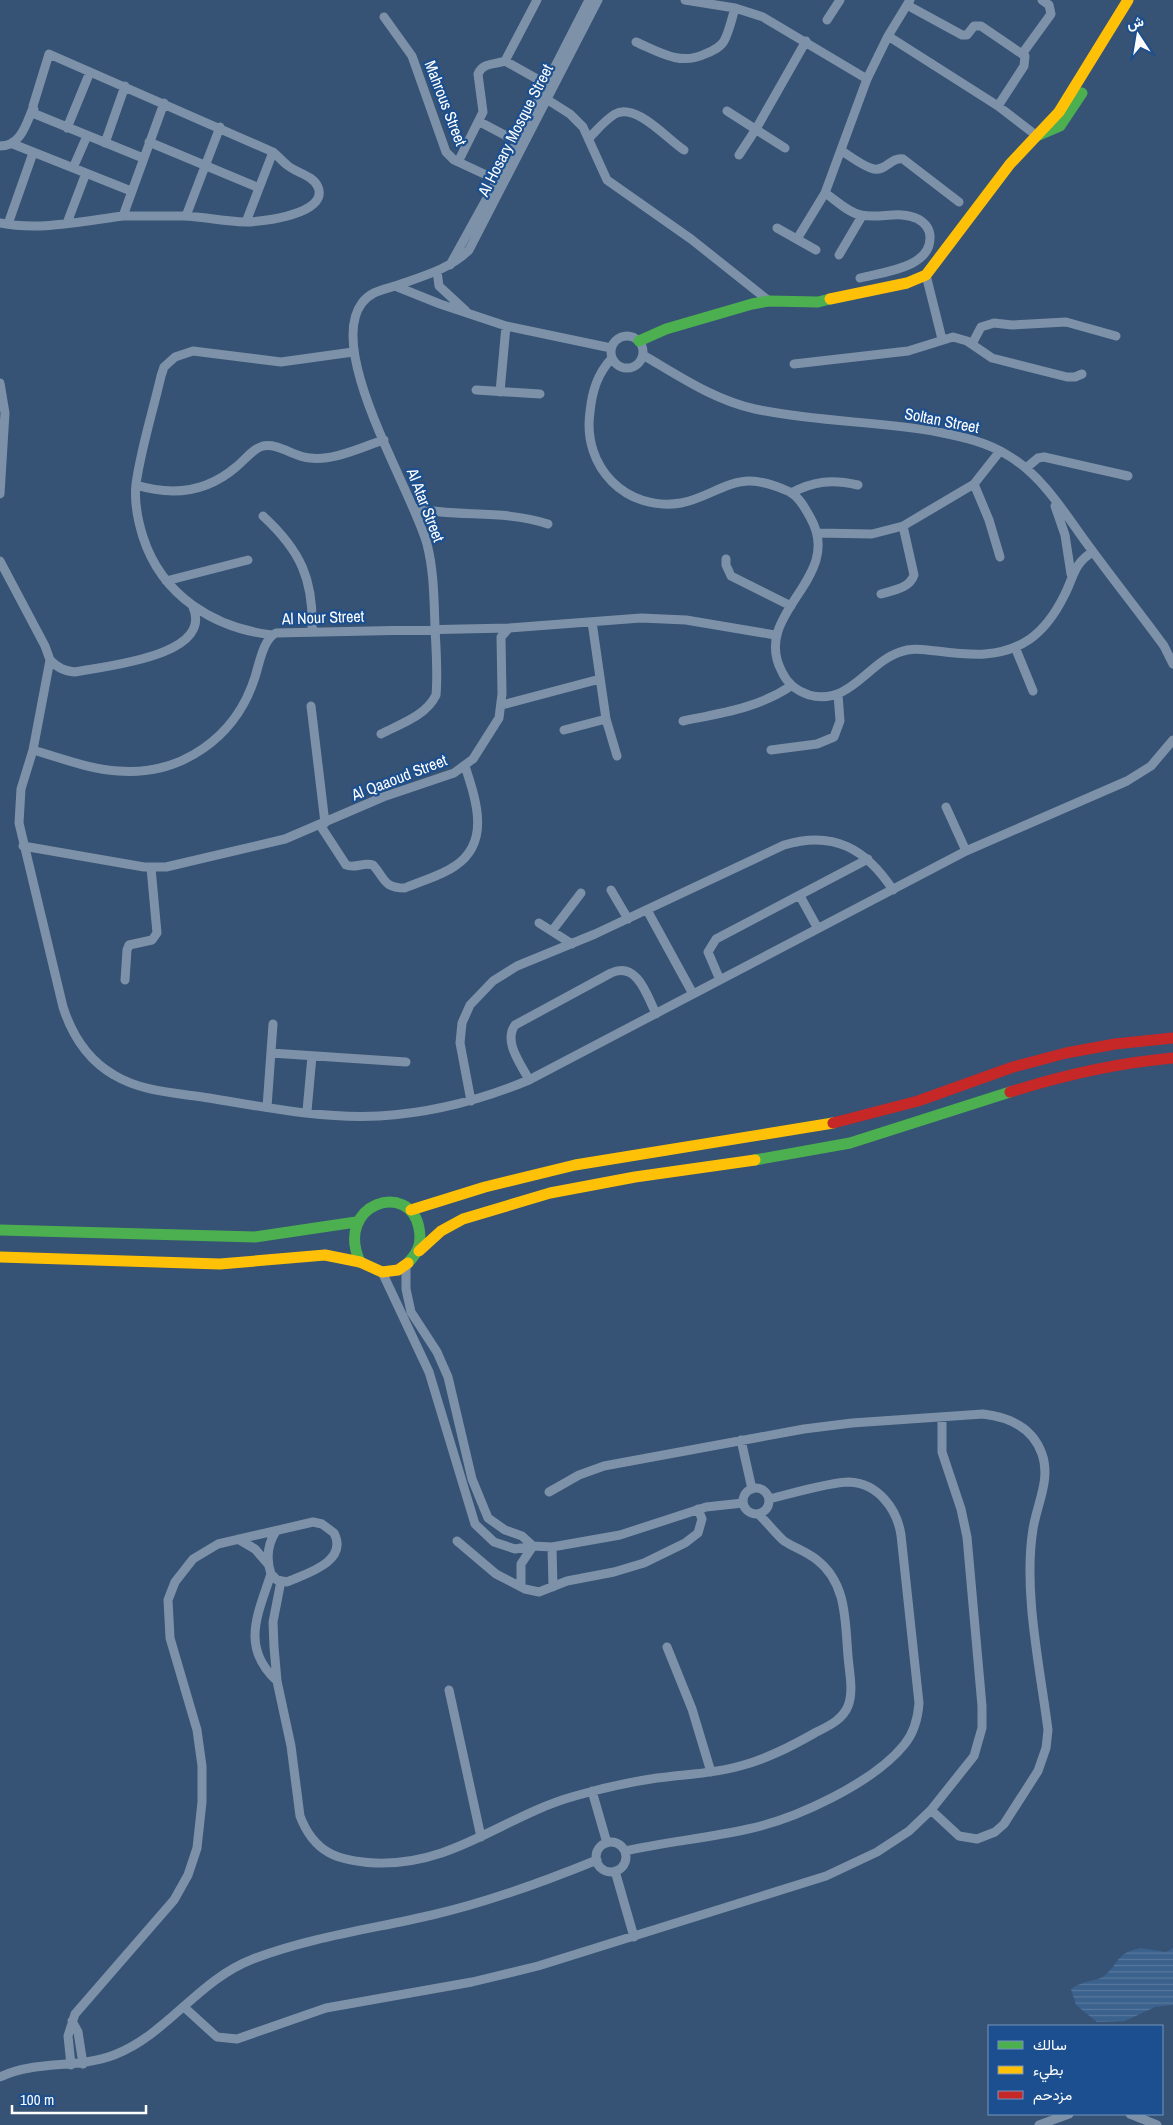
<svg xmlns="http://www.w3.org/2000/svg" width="1173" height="2125" font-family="'Archivo Narrow',Vazirmatn,sans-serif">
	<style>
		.water { fill: url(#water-rules) }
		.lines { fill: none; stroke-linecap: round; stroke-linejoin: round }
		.street { stroke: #7d92a8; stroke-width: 9 }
		.fast { stroke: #4caf50; stroke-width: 11 }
		.slow { stroke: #ffc107; stroke-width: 11 }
		.jam { stroke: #c62828; stroke-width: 11 }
		.labels { text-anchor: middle; stroke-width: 4.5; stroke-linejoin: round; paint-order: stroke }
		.street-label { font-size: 16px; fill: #fff; stroke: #1b4f8f }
	</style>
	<defs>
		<pattern id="water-rules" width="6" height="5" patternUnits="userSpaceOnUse" patternTransform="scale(1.25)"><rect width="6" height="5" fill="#3b618d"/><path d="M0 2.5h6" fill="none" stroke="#58799e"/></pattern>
	</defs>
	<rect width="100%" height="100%" fill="#365274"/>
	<path class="water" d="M1141,1948L1166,1952L1173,1948V2005L1155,2007L1125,2021L1097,2022L1076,2005L1071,1989C1083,1980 1098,1981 1104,1976C1121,1962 1115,1953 1141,1948Z"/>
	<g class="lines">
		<path class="street" d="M685,0L735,8L763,17L867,79
			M907,5L962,35H967L974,26H981L1025,56L1024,66L998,106
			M384,17L412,56L446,152L454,160L497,180
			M827,20L840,0
			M888,36L998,106L1037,136
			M636,42C659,52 680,66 705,54C712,51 720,48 724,41C729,32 732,18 735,8
			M1022,54L1051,14L1049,5L1042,0
			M505,61L537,0
			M540,95L570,114L583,127L607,180L691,239L769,301
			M727,111L785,148
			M480,122L516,141
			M67,128L90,72
			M589,138C597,130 605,120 615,114C636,102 668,140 684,150
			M149,142L259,188
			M105,143L125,86
			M13,144L131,191
			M0,146C21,146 26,124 33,108
			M842,151C851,157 864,167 874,169C886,171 891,157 903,159L959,202
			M739,155L756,129L806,41
			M458,162L483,112L478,74C483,62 495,65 505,61L546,84
			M73,168L87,136
			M825,193C836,200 848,213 861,215C880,219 900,210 918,219C925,223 930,229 930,237C931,268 883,272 860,278
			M123,216C143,216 163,216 184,216C204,217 224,221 245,222C262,222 329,214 318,187C313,175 296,173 287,165C282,161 278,156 273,152L49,54L33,106L35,114L143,158
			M186,216L220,127
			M246,222L273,152
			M0,223C39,231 84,221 123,216L164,103
			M67,223L86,173
			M8,224L33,153
			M777,228L816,250
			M797,239L825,193L867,79L888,36L910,0
			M839,255L862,216
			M450,265L497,180L589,0
			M437,271L439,286L466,311
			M926,275L942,339
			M395,286L440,304L506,326L611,348
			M611 352a16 16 0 1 1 32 0a16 16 0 1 1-32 0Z
			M972,344L981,327L994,323L1012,325L1066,322L1116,336
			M643,355C679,376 714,400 755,409C815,422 878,421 938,432C963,437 987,442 1009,456C1044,477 1067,517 1091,549C1115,582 1140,613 1164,646L1173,664
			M612,358C597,374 592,392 590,412C582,467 626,512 681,503C705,499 726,481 750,481C762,481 779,487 790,492C799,497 805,508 810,517C846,579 750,612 782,672C787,683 797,691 809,695C850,706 867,663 900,652C913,647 924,650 937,651C969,655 1001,659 1030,639C1044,629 1056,612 1064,596C1073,579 1074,562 1093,552
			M794,364L908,351L953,337L967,341L992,358L1067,377H1075L1082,374
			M0,383L5,413L0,494
			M476,390L540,394
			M500,392L506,326
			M1026,468L1038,458L1044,457L1128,476
			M974,484L989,520L1000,557
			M136,485C172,496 207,492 236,467C245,460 252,449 263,446C279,443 294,457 310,458C334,461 361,447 384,440
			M791,493C814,481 832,479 858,485
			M1055,506L1065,535L1071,574
			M413,508C460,518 501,509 548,524
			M263,516C301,551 314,580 312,632
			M817,533L872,534L903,526L974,484L1000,451
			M726,559V565L731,576L791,606
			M0,561L45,646L50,660L33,750L21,789L19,823L63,1007C72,1035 88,1060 114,1075C142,1092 177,1093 209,1098C264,1107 322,1119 379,1116C431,1113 481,1100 529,1080L966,851L1127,781L1151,766L1173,740
			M166,581L248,560
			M881,594C893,590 909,589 914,575L903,526
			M592,622L606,719L617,756
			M272,635C214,628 162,596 143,537C138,521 134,502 136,484C141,448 153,411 161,376L164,367L175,357L193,351L281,362L353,352
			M1015,647L1033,691
			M50,660C58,668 64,671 75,672C106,666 214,656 193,607
			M502,705L600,679
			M311,706L325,823
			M683,721C722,713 758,708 791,686
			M564,730L606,719
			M381,734C400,724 426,716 436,695C438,673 436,650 435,627C434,600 434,571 427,544C412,490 325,351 362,303C372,290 384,290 398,285C423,276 450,269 469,250L598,0
			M33,750C61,758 89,769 118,771C182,776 236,737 255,677C259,665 263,639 276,633L509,628
			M771,750L817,744L834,737L840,721L838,694
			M946,807L966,851
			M320,825L346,865C355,869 363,862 373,865C385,878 383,888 405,888C421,881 441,876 455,866C491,842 476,800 465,766
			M23,846L144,867H166L285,839L383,797L454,773L473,759L499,718L502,694L501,637L509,628L641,618L686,620L775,635
			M611,890L628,919
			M800,896L817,927
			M647,910L693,994
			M539,923L572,944
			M552,931L581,893
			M125,980L127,950L129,945L152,940L157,933L151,868
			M720,980L708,952L716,939L868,859
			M271,1053L406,1062
			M529,1080C521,1064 503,1042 515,1025L611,973C637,961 647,995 656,1014
			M471,1101L460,1043L462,1023L470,1005L493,981L517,966L595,934L784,845C834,830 866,849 893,890
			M267,1107L273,1024
			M307,1111L312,1056
			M406,1266V1289L411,1312L437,1352L448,1377L472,1479L488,1518L505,1530L522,1536L533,1546
			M382,1272L429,1372L475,1524L494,1542L515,1549L533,1546L552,1547L620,1535L706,1507L743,1503
			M741,1440L752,1489
			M743 1501a13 13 0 1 1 26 0a13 13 0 1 1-26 0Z
			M549,1492L579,1475L604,1466L804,1429L852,1423L983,1414C1009,1417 1033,1428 1042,1454C1051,1479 1037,1504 1033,1529C1023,1591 1040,1667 1048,1730L1046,1748L1038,1771L1004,1824L995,1832L977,1839L959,1836L931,1810
			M238,1539L255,1549L268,1564
			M457,1541L496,1574L525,1589L539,1592L567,1581L614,1572L644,1563L685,1543L698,1533L702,1519L698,1509
			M552,1547L553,1587
			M271,1574C258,1614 240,1647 277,1681
			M281,1581L273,1622L274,1647L277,1681L291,1746L300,1816C314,1853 338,1861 375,1863C454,1866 503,1816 575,1796C602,1788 630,1782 657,1778C685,1774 713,1774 740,1766C767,1759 790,1747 813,1734C826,1727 842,1721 848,1706C854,1691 849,1671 848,1656C845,1621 847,1583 817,1560C807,1552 795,1548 784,1541C775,1533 767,1522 758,1514
			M521,1587V1564L533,1546
			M667,1647L692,1709L711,1772
			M449,1690L481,1837
			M592,1791L607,1843
			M596 1857a15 15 0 1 1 30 0a15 15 0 1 1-30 0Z
			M625,1851C666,1842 708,1838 748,1829C796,1819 873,1783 904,1745C914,1733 918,1718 919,1703L901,1535C897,1509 878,1483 849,1482C830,1482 790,1494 769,1499
			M615,1871L634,1937
			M184,2007L217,2037L237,2039L326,2008L472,1982L538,1966L826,1876L877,1852L909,1831L931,1810L974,1756L982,1728V1706L967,1537L961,1509L942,1452V1418
			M72,2021L78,2032L83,2064
			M71,2065L68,2036L75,2014L174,1900L188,1875L197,1848L202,1802V1766L197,1730L170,1638L168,1600L175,1582L193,1559L218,1544L313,1522L322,1524L334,1533C349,1562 305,1574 287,1582L277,1580L271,1574C266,1559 267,1545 276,1531
			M0,2077C36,2060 77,2069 114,2055C168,2034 198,1980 253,1959C311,1937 372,1929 432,1915C489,1902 543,1882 597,1860
			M1130,2114L1157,2125
			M1039,2125L1069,2114"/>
		<path class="fast" d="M1039,135L1060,126L1082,93
			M639,341L666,329L752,304L769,301L818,302L830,299
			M755,1160L850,1143L1010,1092
			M0,1230L255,1237L356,1222
			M360,1262C334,1203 410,1180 419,1228C422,1244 418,1252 408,1263"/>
		<path class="slow" d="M830,299L907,283L926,275L1010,164L1059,112L1128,0
			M411,1210L485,1187L575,1165L833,1123
			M419,1251L441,1231L463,1219L550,1193L635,1177L755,1160
			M0,1257L220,1264L325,1255L360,1262L382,1272L398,1270L408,1263"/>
		<path class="jam" d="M1010,1092C1064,1075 1116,1063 1173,1058
			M833,1123L918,1101L1013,1067L1066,1053L1115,1044L1173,1038"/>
	</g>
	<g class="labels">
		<g class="street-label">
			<text transform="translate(446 103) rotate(69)" y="6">Mahrous Street</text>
			<text transform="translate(515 130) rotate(-63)" y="6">Al Hosary Mosque Street</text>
			<text transform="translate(942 420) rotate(11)" y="6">Soltan Street</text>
			<text transform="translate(426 505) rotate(69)" y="6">Al Atar Street</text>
			<text transform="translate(323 617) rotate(-2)" y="6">Al Nour Street</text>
			<text transform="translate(399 777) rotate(-21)" y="6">Al Qaaoud Street</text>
		</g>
	</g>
	<rect x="988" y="2025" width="175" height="90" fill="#1b4f8f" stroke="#7695bc"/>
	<rect x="998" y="2041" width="25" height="8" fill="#4caf50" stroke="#7695bc"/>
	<text x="1033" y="2050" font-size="15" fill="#ffffff">سالك</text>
	<rect x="998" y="2066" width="25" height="8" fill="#ffc107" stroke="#7695bc"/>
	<text x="1033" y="2075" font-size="15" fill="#ffffff">بطيء</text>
	<rect x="998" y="2091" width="25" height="8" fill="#c62828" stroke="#7695bc"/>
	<text x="1033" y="2100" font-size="15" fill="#ffffff">مزدحم</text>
	<g transform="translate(1138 35) rotate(348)" stroke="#1b4f8f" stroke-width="4" paint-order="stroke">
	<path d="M0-4L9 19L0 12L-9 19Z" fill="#ffffff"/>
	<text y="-8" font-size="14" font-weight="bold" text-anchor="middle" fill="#ffffff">ش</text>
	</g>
	<path d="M12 2105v8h134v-8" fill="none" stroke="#ffffff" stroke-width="2.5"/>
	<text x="20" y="2105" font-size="15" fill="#ffffff" stroke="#1b4f8f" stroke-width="4" paint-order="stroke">100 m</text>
</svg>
